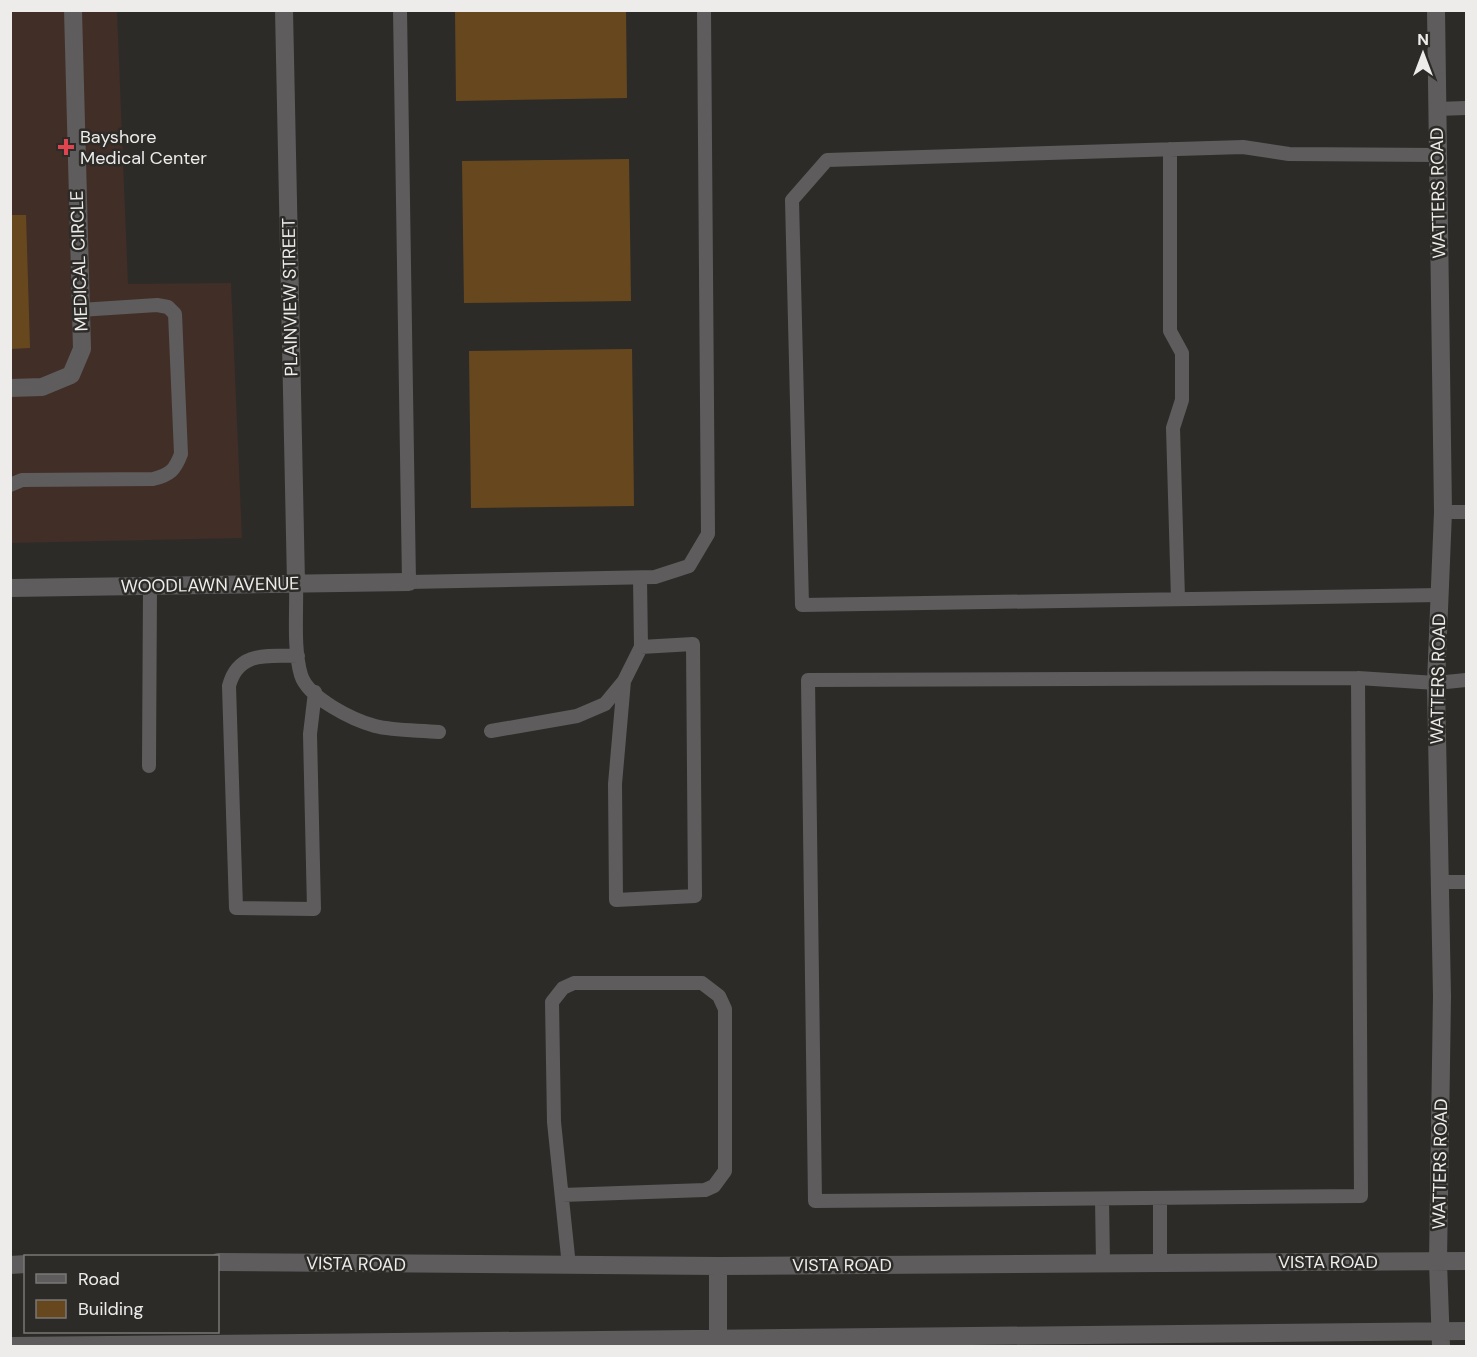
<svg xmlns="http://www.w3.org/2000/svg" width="1477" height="1357" font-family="'DM Sans',sans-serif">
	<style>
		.medical { fill: #412e27 }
		.building { fill: #67481e }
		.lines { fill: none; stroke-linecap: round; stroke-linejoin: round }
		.service { stroke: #5e5c5d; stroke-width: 14 }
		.minor { stroke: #5e5c5d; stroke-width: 18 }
		.tertiary { stroke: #5e5c5d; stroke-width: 18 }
		.health-dot { fill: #e0444e; stroke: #2d2b28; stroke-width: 2 }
		.labels { text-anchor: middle; stroke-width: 5; stroke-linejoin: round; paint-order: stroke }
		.poi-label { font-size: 18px; fill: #edecea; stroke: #2d2b28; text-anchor: start }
		.street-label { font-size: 18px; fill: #edecea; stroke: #2d2b28 }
	</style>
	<rect width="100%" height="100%" fill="#2d2b28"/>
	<path class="medical" d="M10,11H117L128,284L231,283L242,538L11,543Z"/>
	<path class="building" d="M455,10H626L627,98L456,101Z
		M629,159L631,301L464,303L462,161Z
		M10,215H26L30,348L10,349Z
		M632,349L634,506L471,508L469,351Z"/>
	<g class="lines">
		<path class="service" d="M400,10L409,582L655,577L689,566L708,534L704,10
			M1437,109L1466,108
			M1170,149V331L1182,353V400L1173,428L1178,599
			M1438,155L1289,154L1243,147L827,160L792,200L802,605L1440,595
			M10,485L22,480L153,479C170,475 175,470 181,454L175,314L168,307L157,305L80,310
			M1443,512H1466
			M296,583C297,613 293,647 301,675C308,698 353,720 375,726C395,731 418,730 439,732
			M298,656C267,656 238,651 229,686L236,908L314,909L310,734L315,692
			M1358,678L1361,1196L815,1201L808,680L1358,678L1436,683L1466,680
			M624,681L615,784L616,900L695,896L693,644L641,647
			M491,731L577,716L605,704L624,681L641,647L640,578
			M149,766L150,586
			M1440,882H1466
			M562,1195L705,1190L714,1186L725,1171V1009L719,996L702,983H574L563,988L552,1002L554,1122L569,1266
			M1160,1198V1263
			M1102,1199L1103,1263"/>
		<path class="minor" d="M284,10L296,583
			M10,388L42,387L71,375L82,349L73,10
			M10,588L409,582"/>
		<path class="tertiary" d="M1436,10L1443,512L1436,683L1442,996L1438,1262L1441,1346
			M218,1262L718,1266L1466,1261
			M10,1265L26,1264
			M718,1266V1338
			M12,1346L1466,1331"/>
	</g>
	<path class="health-dot" d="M63 138h6v6h6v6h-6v6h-6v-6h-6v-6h6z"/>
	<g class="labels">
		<g class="poi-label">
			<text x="80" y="143">Bayshore<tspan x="80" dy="21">Medical Center</tspan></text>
		</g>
		<g class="street-label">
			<text transform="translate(1438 193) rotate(-91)" y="6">WATTERS ROAD</text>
			<text transform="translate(79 261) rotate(-92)" y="6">MEDICAL CIRCLE</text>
			<text transform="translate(290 297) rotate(-91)" y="6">PLAINVIEW STREET</text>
			<text transform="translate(210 585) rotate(-1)" y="6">WOODLAWN AVENUE</text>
			<text transform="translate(1438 679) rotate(-89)" y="6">WATTERS ROAD</text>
			<text transform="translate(1440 1164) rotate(-89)" y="6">WATTERS ROAD</text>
			<text x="1328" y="1268">VISTA ROAD</text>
			<text transform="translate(356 1264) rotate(1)" y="6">VISTA ROAD</text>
			<text x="842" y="1271">VISTA ROAD</text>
		</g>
	</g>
	<rect width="1477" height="1357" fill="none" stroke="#edecea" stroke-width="24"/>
	<rect x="24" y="1255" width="195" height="78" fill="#2d2b28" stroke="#7a7876" stroke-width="1.5"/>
	<rect x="36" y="1274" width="30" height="9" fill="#5e5c5d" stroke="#7a7876" stroke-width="1.5"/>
	<text x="78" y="1285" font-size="18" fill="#edecea">Road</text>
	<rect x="36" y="1300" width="30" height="18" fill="#67481e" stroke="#7a7876" stroke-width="1.5"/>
	<text x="78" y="1315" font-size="18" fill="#edecea">Building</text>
	<g transform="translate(1423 54)" stroke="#2d2b28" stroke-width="4.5" paint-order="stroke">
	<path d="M0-4.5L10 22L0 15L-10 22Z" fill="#edecea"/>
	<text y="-9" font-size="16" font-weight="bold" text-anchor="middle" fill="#edecea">N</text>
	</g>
</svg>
